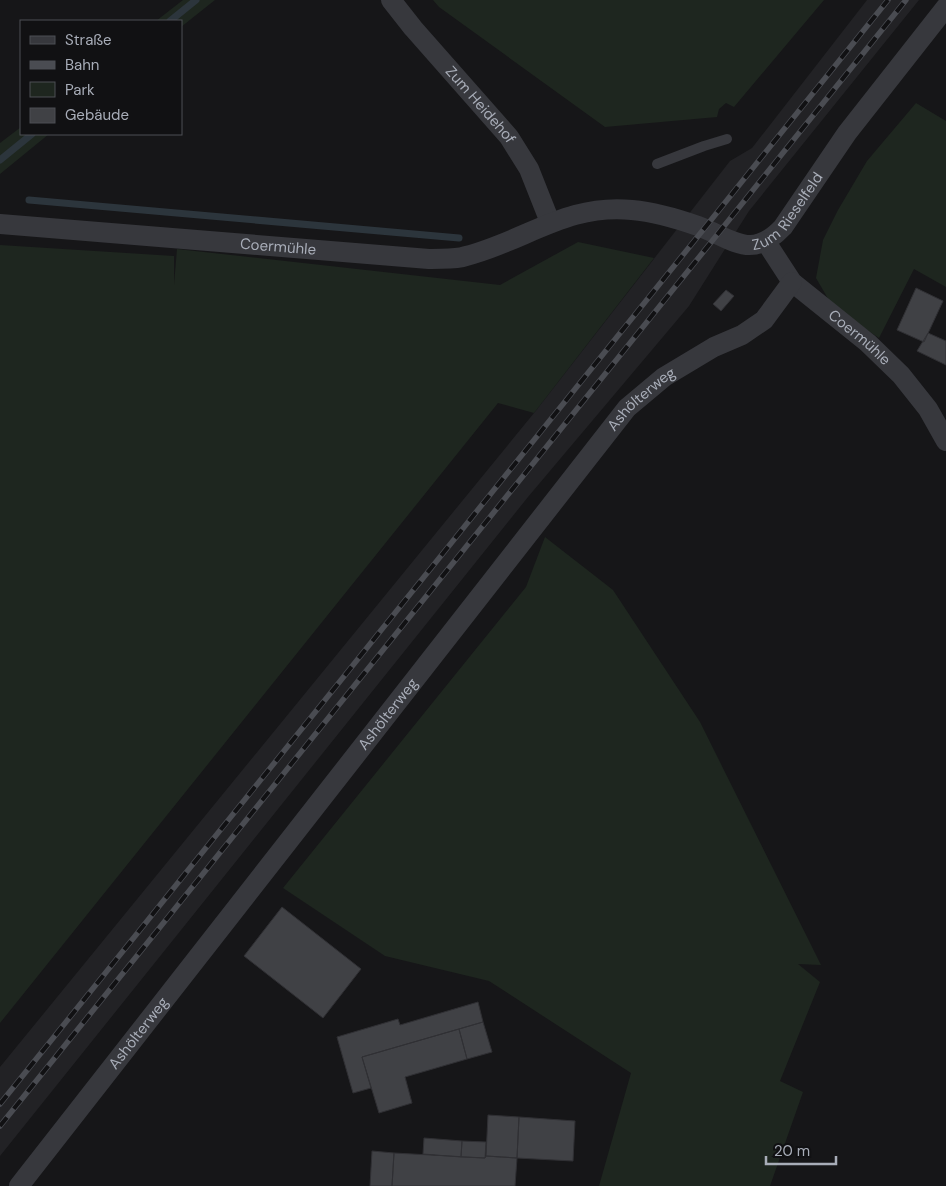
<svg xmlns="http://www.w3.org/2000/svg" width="946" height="1186" font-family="'DM Sans',sans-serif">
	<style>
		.built { fill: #222225 }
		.green { fill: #1e261f }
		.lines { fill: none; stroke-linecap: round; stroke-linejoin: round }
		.stream { stroke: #2c353c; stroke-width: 7 }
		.building { fill: #404145; stroke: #303034 }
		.service { stroke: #37383d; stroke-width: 10 }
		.minor { stroke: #37383d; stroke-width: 20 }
		.rail-casing { stroke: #4a4c52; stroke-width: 5.5 }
		.rail { stroke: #111113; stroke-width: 4; stroke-dasharray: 11; stroke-linecap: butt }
		.labels { text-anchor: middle; stroke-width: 4; stroke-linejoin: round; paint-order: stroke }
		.street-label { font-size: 15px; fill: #a8adb8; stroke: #111113 }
	</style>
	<rect width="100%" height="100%" fill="#161618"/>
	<path class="built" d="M867,0H919L749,211L689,306L528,497L0,1156V1067L534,413L730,161L752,148Z"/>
	<path class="green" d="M183,0H215L181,27V21H156Z
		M433,0H824L734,107L726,103L719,109L717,117L605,127L439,7Z
		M916,103L946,121V287L914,269L879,338L852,320L830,302L816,278L823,240L838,210L867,161Z
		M21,127V134H49L0,174V143Z
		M578,242L654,258L534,413L498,403L0,1023V245L174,256V285L177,249L500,285Z
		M545,537L613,590L700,722L821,965L798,964L820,982L780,1081L803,1092L770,1186H599L631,1073L489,981L385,956L283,888L526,587Z"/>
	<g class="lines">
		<path class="stream" d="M170,21L196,0
			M0,160L32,134
			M29,200L459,238"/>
	</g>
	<path class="building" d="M916,288L943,301L924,342L897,330Z
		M726,290L734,296L721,311L713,304Z
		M928,333L946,341V365L917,351Z
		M282,907L361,969L323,1018L244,956Z
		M478,1002L483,1022L362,1057L371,1088L353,1093L337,1037L398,1019L400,1025Z
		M483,1022L492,1052L467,1059L459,1029Z
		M459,1029L467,1059L405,1077L412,1103L379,1113L362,1057Z
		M488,1115L519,1117L517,1158L486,1156Z
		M519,1117L575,1121L573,1161L517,1158Z
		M424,1138L462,1141L461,1157L423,1154Z
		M462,1141L486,1142L485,1158L461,1157Z
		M372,1151L394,1153L392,1186H370Z
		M394,1153L485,1158L486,1156L517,1158L515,1186H392Z"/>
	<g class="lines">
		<path class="service" d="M657,164L704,146L727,139"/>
		<g class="minor">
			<path id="s1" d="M391,0L413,28L509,137L529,169L550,222"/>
			<path id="s2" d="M0,224L429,259C441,258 455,260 466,256C525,241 568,203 632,210C654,212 678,219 698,226C733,239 751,261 783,227L847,133L946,7"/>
			<path id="s3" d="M766,242L792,282L868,343L901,375L928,409L946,441"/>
			<path id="s4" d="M19,1186L627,408L664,377L714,347L742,335L764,320L792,282"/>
		</g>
		<g class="rail-casing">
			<path id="rail" d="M0,1104L888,0
				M0,1126L906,0"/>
		</g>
		<use href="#rail" class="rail"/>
	</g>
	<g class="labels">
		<g class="street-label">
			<text dy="5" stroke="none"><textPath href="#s1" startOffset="138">Zum Heidehof</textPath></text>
			<text dy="5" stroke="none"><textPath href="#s2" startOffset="818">Zum Rieselfeld</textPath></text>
			<text dy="5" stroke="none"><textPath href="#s2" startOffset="279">Coermühle</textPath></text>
			<text dy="5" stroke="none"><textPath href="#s3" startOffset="135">Coermühle</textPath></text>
			<text dy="5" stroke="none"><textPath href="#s4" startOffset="1004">Ashölterweg</textPath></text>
			<text dy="5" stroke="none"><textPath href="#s4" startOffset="599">Ashölterweg</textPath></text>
			<text dy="5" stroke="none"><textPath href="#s4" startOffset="194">Ashölterweg</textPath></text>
		</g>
	</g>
	<rect x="20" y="20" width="162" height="115" fill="#111113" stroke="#4d4f55"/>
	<rect x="30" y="36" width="25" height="8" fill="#37383d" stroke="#4d4f55"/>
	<text x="65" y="45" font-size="15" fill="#a8adb8">Straße</text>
	<rect x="30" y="61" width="25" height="8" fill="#4a4c52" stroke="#4d4f55"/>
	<text x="65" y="70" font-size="15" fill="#a8adb8">Bahn</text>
	<rect x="30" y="82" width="25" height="15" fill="#1e261f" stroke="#4d4f55"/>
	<text x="65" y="95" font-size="15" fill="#a8adb8">Park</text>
	<rect x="30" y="108" width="25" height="15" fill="#404145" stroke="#4d4f55"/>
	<text x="65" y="120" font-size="15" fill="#a8adb8">Gebäude</text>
	<path d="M766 1156v8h70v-8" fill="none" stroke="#a8adb8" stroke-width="2.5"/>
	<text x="774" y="1156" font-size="15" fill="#a8adb8" stroke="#111113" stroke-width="4" paint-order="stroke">20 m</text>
</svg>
